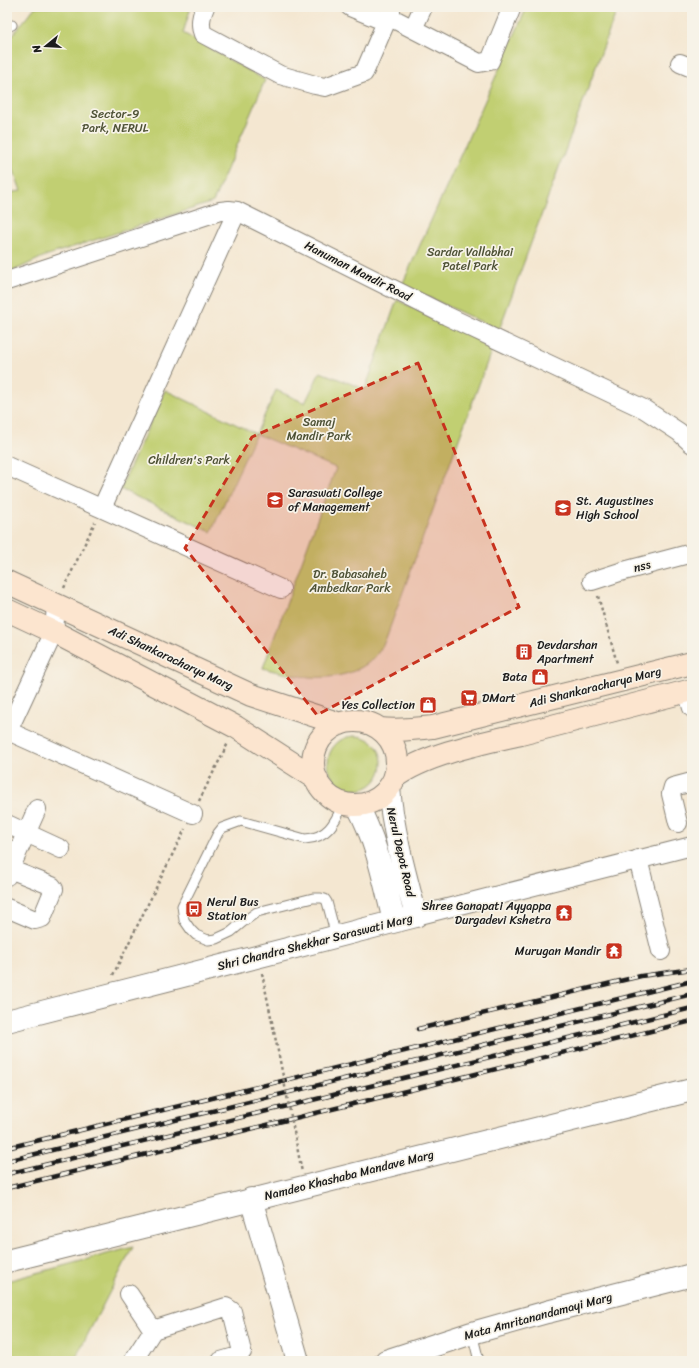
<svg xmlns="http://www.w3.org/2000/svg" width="699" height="1368" font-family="Sriracha,sans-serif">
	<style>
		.green { fill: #c1cf72; stroke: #6e7647 }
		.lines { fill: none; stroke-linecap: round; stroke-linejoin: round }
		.service-casing { stroke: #888276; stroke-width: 11 }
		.minor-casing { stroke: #888276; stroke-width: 20 }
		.tertiary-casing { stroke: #888276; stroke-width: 24 }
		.secondary-casing { stroke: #888276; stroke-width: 24 }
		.path { stroke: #888276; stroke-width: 2.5; stroke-dasharray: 3 3; stroke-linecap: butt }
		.service { stroke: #fff; stroke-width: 9 }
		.minor { stroke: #fff; stroke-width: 18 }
		.tertiary { stroke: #fff; stroke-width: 22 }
		.secondary { stroke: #fce5cf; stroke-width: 22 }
		.rail-casing { stroke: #1c1c1c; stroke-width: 4.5 }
		.rail { stroke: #f7f3e8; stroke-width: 3; stroke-dasharray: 9; stroke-linecap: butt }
		.path-bridge { stroke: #888276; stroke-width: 2.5; stroke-dasharray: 3 3; stroke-linecap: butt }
		.marked { fill: #c8321e; fill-opacity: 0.2; stroke: #c8321e; stroke-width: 3; stroke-dasharray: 8 5; stroke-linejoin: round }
		.labels { text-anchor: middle; stroke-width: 3.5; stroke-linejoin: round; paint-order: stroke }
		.park-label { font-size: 12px; fill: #4e5236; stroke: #f7f3e8 }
		.street-label { font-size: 12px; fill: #1c1c1c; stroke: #f7f3e8 }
		.poi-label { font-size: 12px; fill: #1c1c1c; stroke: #f7f3e8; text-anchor: start }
	</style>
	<rect width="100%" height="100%" fill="#f7f3e8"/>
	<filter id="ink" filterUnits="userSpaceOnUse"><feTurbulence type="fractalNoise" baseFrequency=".025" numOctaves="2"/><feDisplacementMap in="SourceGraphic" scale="8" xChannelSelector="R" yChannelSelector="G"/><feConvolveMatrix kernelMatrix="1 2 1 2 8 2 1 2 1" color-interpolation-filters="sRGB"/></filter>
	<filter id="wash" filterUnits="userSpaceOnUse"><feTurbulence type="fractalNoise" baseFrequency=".012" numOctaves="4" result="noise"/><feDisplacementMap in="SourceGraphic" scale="16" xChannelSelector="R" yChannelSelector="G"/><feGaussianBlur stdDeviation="0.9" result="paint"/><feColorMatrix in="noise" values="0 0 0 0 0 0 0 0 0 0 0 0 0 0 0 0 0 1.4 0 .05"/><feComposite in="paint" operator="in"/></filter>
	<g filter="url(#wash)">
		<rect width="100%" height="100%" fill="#f4e7d1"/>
		<path class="green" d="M35,7H191L183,33L265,80L213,202L45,256L7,274V193L21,191L7,151V42Z
			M527,7H618L499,330L402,285Z
			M397,300L493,346L385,641C382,646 378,654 373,659C343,686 298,678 263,668L336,468L256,434L211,532L120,489L165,390L256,434L276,390L305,403L320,372L365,389Z
			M328 763a27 27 0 1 1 54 0a27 27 0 1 1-54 0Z
			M133,1247L74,1361H7V1281Z"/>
	</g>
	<g filter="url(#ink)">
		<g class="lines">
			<g class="service-casing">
				<path id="service" d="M7,27L12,25
					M336,936L327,902L325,899L321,898H313L257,912L243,922L231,932L216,939L208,940L196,935L191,930L184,920L182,906L218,833L222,828L241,821L305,839C328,838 335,822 344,803
					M472,1333L479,1361"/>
			</g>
			<g class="minor-casing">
				<path id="minor" d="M205,7C201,16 199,25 203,34L280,75L315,85L325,87L364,73L386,22
					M350,7L386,22L391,11
					M388,16L479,63L490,61L512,7
					M413,29L423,7
					M680,63L692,68
					M7,281L220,211L229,210L237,211L447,316L644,409L679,432L692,444
					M7,466L281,589
					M102,508L237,211
					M592,581L620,572L692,553
					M56,605L54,632L8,731L193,814
					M687,691L692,708
					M678,823L671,794L673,787L692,782
					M7,824L61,849
					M638,859L661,951
					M7,868L52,886L54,889L42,918L35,920L7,908
					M7,876L37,809
					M416,916L692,846
					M129,1294L153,1330
					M133,1361L153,1330L226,1307L232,1311L242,1352L238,1356L221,1361"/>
			</g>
			<g class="tertiary-casing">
				<path id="tertiary" d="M357,805C377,841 384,881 394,921
					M7,1021L416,916C405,874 393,832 389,788
					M251,1199L298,1361
					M7,1261L692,1090
					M386,1361L472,1333L547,1312L692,1275"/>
			</g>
			<g class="secondary-casing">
				<path id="secondary" d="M7,582L251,695L340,724
					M7,610L54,632L236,727L317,779
					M313 763a42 42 0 1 1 84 0a42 42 0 1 1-84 0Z
					M380,729C398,731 415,729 433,727L692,663
					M395,777C426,754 482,743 521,734C578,719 635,705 692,690"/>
			</g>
			<path class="path" d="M64,588L95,522
				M598,596L617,663
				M199,801L228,743
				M262,973L280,1061
				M113,975L185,829"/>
			<use href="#service" class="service"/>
			<use href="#minor" class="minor"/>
			<use href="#tertiary" class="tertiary"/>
			<use href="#secondary" class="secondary"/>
			<g class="rail-casing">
				<path id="rail" d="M418,1029L641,976L692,969
					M7,1148L692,981
					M7,1161L692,994
					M7,1174L692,1008
					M7,1188L357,1103L692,1021"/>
			</g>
			<use href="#rail" class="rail"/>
			<path class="path-bridge" d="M280,1061L302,1172"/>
		</g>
	</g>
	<path class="marked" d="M418,363L519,607L317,715L185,548L252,437Z"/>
	<defs>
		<g id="university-square" transform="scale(0.9)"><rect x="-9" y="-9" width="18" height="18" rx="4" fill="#c8321e" stroke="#f7f3e8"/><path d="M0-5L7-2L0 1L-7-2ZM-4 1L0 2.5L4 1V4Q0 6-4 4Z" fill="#fff"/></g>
		<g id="school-square" transform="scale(0.9)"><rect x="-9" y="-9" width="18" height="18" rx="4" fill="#c8321e" stroke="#f7f3e8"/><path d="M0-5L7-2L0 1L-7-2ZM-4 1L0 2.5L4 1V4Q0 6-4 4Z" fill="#fff"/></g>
		<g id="building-square" transform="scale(0.9)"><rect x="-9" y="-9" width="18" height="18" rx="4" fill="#c8321e" stroke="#f7f3e8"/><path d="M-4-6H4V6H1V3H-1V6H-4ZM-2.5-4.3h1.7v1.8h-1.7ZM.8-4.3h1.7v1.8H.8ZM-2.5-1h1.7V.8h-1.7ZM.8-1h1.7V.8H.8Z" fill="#fff"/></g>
		<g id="shop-square" transform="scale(0.9)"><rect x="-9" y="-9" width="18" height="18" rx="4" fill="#c8321e" stroke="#f7f3e8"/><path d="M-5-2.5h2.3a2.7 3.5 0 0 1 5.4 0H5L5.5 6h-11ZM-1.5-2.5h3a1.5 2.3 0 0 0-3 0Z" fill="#fff"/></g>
		<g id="supermarket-square" transform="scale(0.9)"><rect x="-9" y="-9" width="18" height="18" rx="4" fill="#c8321e" stroke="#f7f3e8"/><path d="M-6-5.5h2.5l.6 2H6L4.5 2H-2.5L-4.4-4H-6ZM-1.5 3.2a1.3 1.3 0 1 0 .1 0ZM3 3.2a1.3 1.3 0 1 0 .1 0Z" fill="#fff"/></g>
		<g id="bus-square" transform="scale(0.9)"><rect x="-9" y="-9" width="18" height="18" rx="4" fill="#c8321e" stroke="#f7f3e8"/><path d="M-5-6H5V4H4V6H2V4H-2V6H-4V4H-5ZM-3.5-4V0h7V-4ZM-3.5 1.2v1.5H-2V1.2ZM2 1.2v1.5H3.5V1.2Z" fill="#fff"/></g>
		<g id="temple-square" transform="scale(0.9)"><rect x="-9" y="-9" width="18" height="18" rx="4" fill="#c8321e" stroke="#f7f3e8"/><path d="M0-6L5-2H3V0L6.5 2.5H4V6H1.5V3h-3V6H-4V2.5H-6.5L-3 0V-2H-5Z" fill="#fff"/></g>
	</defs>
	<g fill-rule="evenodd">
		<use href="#university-square" x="275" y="500"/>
		<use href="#school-square" x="563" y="508"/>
		<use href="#building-square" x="524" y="652"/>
		<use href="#shop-square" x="540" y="677"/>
		<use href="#supermarket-square" x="469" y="698"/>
		<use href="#shop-square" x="428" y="705"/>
		<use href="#bus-square" x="194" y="909"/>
		<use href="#temple-square" x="564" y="913"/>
		<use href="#temple-square" x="614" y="951"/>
	</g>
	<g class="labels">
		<g class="park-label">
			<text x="115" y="118">Sector-9<tspan x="115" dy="14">Park, NERUL</tspan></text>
			<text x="470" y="256">Sardar Vallabhai<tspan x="470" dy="14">Patel Park</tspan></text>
			<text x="319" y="426">Samaj<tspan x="319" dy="14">Mandir Park</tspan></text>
			<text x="189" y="464">Children's Park</text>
			<text x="350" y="578">Dr. Babasaheb<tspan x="350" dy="14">Ambedkar Park</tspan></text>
		</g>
		<g class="street-label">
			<text transform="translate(358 271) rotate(27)" y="4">Hanuman Mandir Road</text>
			<text transform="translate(642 566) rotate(-14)" y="4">nss</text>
			<text transform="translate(171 658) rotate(25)" y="4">Adi Shankaracharya Marg</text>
			<text transform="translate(595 687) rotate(-14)" y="4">Adi Shankaracharya Marg</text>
			<text transform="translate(401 852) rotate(77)" y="4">Nerul Depot Road</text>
			<text transform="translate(315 942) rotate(-14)" y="4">Shri Chandra Shekhar Saraswati Marg</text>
			<text transform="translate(349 1175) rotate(-14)" y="4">Namdeo Khashaba Mandave Marg</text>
			<text transform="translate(538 1316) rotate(-15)" y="4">Mata Amritanandamayi Marg</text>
		</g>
		<g class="poi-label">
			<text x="288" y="497">Saraswati College<tspan x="288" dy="14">of Management</tspan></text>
			<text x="576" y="505">St. Augustines<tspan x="576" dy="14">High School</tspan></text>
			<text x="537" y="649">Devdarshan<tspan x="537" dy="14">Apartment</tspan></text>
			<text x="527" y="681" text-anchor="end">Bata</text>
			<text x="482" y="702">DMart</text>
			<text x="415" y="709" text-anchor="end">Yes Collection</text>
			<text x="207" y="906">Nerul Bus<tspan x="207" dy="14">Station</tspan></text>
			<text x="551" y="910" text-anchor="end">Shree Ganapati Ayyappa<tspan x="551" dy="14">Durgadevi Kshetra</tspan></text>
			<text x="601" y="955" text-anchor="end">Murugan Mandir</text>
		</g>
	</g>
	<rect width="699" height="1368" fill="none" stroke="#f7f3e8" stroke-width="24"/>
	<g transform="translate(46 46) rotate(252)" stroke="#f7f3e8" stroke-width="3" paint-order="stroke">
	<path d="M0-3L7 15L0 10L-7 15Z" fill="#1c1c1c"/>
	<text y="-6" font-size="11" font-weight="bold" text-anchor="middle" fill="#1c1c1c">N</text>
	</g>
</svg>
